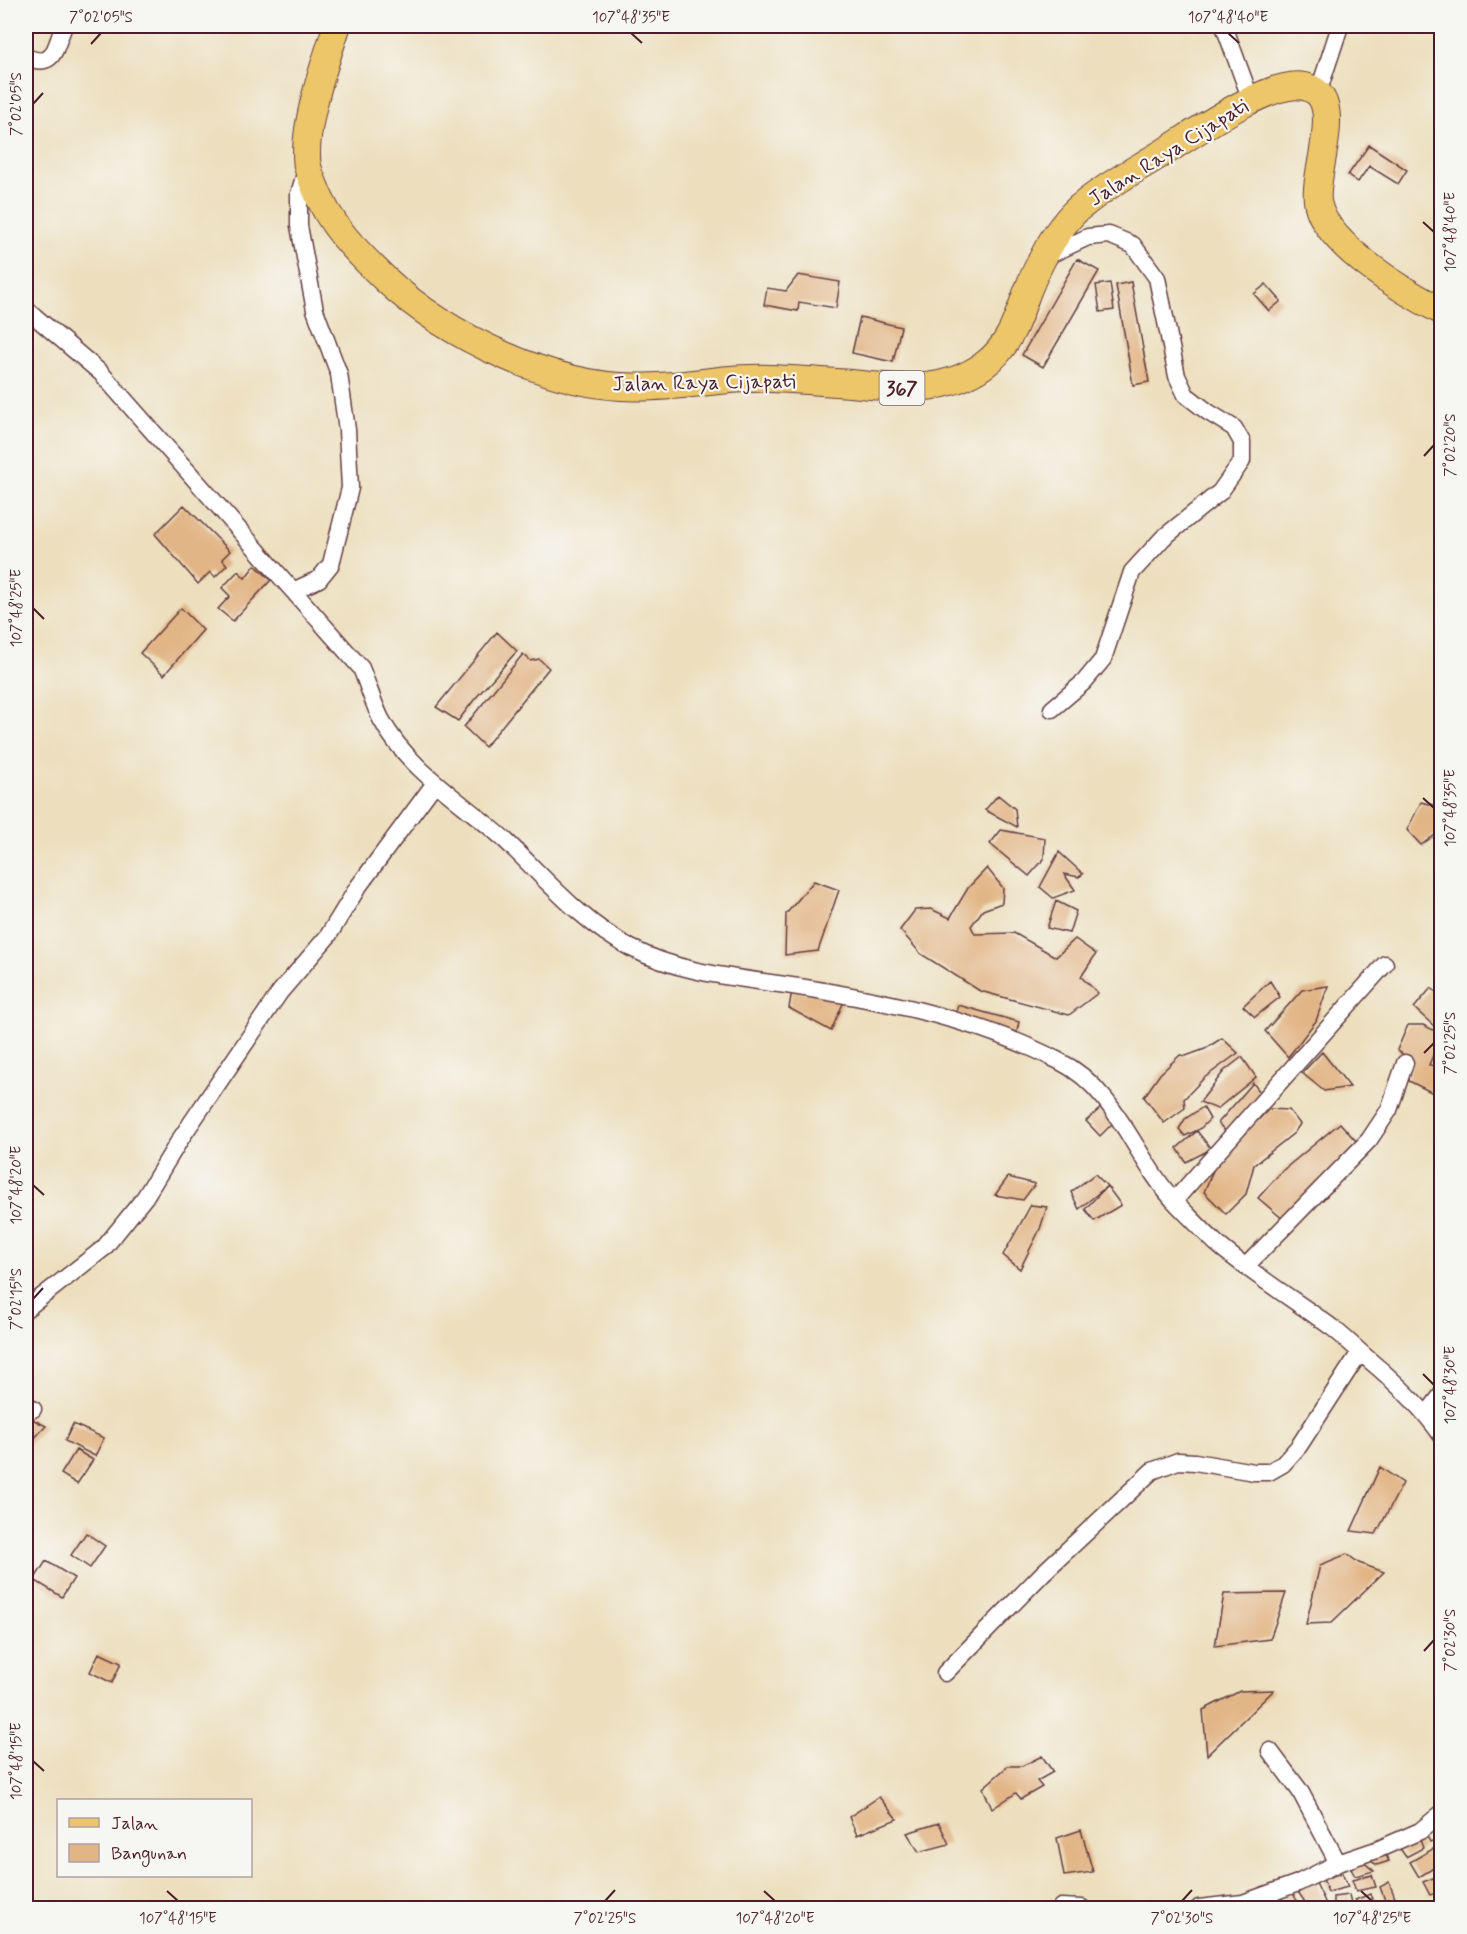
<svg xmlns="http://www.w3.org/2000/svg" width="1467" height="1934" font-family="Mynerve,sans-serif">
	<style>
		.building { fill: #e2b586 }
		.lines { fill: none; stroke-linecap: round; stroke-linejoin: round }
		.minor-casing { stroke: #623c41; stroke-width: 19 }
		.primary-casing { stroke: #623c41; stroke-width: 29 }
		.minor { stroke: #fff; stroke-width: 16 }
		.primary { stroke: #ecc669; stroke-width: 27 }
		.ticks { fill: none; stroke: #4a1f2b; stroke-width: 2 }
		.labels { text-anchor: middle; stroke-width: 4.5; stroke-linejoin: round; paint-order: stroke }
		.shield { fill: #f6f6f2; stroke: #7e6067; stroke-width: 1.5 }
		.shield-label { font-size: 20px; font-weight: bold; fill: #4a1f2b }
		.street-label { font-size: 21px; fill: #4a1f2b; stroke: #f6f6f2 }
		.neatline { fill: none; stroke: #4a1f2b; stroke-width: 2 }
		.ticks-label { font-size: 15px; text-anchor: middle; fill: #4a1f2b }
	</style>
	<rect width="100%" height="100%" fill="#f6f6f2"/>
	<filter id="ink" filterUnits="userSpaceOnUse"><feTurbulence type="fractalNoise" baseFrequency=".0167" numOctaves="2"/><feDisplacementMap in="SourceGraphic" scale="12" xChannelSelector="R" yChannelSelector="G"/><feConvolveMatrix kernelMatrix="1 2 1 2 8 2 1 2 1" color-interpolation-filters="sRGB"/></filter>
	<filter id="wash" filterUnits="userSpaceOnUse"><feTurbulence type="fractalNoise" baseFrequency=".008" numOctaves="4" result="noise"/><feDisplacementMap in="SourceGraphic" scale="24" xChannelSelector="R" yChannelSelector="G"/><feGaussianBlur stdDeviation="1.35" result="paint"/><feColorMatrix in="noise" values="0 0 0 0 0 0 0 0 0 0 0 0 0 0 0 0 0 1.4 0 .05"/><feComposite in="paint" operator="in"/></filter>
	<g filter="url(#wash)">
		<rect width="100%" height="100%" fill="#eddfbe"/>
		<g id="blocks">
			<path class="building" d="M1369,145L1407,170L1398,184L1369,166L1358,182L1348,175Z
				M1077,259L1099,271L1043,367L1022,355Z
				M798,275L840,282L836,308L799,302L798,311L764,305L767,288L786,291Z
				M1131,282L1149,382L1133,385L1116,285Z
				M1110,283L1114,310L1100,312L1096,285Z
				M1266,284L1281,301L1269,311L1254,294Z
				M860,317L901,327L893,362L852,353Z
				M184,505L230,551L222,559L227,565L215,577L210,572L198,584L155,534Z
				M255,565L271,580L233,621L218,609L230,596L222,588L238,571L245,578Z
				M181,608L203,630L164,675L140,653Z
				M497,632L517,651L474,700L458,721L436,707Z
				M523,654L531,661L539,659L549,668L485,747L464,727Z
				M998,795L1015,809L1017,827L985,810Z
				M1421,802L1442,807V830L1421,845L1407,830Z
				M1001,830L1045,838L1044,859L1029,876L990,844Z
				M1059,852L1083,874L1079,877L1064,874L1075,890L1053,898L1040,887Z
				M987,868L1003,888L1002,903L983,910L971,926L975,934L1014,933L1056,957L1075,939L1096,954L1081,977L1098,993L1069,1015L980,991L921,954L900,930L915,910L931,909L950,918L968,888Z
				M814,881L839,890L818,951L785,955L786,914Z
				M1056,901L1076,911L1069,933L1047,928Z
				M1270,981L1280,997L1255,1017L1243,1006Z
				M1328,986L1316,1021L1288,1057L1265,1031L1302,990Z
				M1431,988L1442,996V1018L1435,1027L1414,1008Z
				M792,990L845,999L831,1031L789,1008Z
				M958,1005L1019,1022L1016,1036L955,1017Z
				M1408,1025H1423L1442,1034L1429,1065L1442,1067V1091L1439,1096L1409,1081L1411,1060L1397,1050Z
				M1222,1038L1238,1053L1204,1078L1184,1099L1185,1108L1164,1123L1144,1097L1160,1074L1180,1055L1186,1056L1205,1049Z
				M1322,1052L1350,1087L1324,1091L1302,1073Z
				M1242,1057L1256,1077L1217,1109L1200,1102L1224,1071Z
				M1253,1083L1263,1096L1229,1135L1218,1123Z
				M1104,1105L1115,1121L1100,1136L1086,1121Z
				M1203,1107L1210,1119L1200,1129L1185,1136L1179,1129L1185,1119Z
				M1269,1109L1289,1110L1300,1124L1294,1133L1254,1165L1246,1194L1226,1214L1204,1192L1222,1149L1257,1121Z
				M1340,1123L1356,1141L1350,1154L1284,1220L1258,1198L1282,1171Z
				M1197,1131L1211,1149L1186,1162L1177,1148Z
				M1095,1174L1107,1186L1121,1205L1094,1221L1085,1209L1107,1186L1079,1209L1071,1192Z
				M1008,1177L1035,1184L1023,1200L995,1195Z
				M1031,1205L1047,1207L1040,1229L1020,1269L1003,1255Z
				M26,1416L46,1426L26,1447Z
				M73,1424L104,1438L95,1456L65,1441Z
				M76,1450L93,1460L77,1484L61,1474Z
				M1380,1467L1403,1483L1376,1534L1351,1531Z
				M86,1533L105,1546L90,1568L71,1555Z
				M1347,1554L1359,1563L1384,1572L1331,1623L1306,1624L1320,1565Z
				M46,1561L74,1578L62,1597L34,1580Z
				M26,1581L34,1584L26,1607Z
				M1286,1593L1270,1639L1215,1646L1224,1594Z
				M99,1653L121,1663L112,1683L90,1672Z
				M1274,1690L1207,1755L1203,1710L1240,1691Z
				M1042,1756L1053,1772L1037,1781L1042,1787L1021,1799L1016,1793L992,1809L983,1788L1008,1766H1022Z
				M879,1797L897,1819L857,1835L849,1817Z
				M939,1823L949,1844L919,1852L907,1833Z
				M1436,1826L1442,1837L1430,1842L1425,1832Z
				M1081,1830L1093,1872L1064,1876L1057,1838Z
				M1419,1837L1423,1848L1406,1857L1399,1847Z
				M1438,1846L1442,1855V1863L1419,1877L1410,1862Z
				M1384,1853L1389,1861L1377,1865L1369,1860Z
				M1362,1861L1374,1871L1355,1876L1350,1867Z
				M1342,1873L1348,1887L1328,1892L1323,1879Z
				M1372,1875L1376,1887L1356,1891L1352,1880Z
				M1436,1877L1442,1884V1892L1430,1895L1423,1882Z
				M1314,1879L1328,1908H1309L1296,1889Z
				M1389,1882L1395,1898L1385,1900L1380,1887Z
				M1292,1892L1301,1908H1289L1280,1896Z
				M1370,1894L1376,1908H1361L1355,1900Z
				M1349,1895L1351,1903L1333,1907V1897Z
				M1276,1900L1281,1908H1259L1257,1906Z"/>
		</g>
	</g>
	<g filter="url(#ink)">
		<use href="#blocks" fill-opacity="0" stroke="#623c41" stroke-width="1.5"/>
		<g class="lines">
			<g class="minor-casing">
				<path id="minor" d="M1224,26L1251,100
					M26,57C55,69 54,49 64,26
					M1318,93L1340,26
					M1045,257L1088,237L1109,235L1133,245L1157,278L1177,376L1186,395L1208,412L1234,428L1242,442V461L1220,492L1163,538L1132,572L1103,659L1084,682L1052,709
					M26,309L101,373L361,668C368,685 373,703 381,719C407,769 464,803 505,840C545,878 581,922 631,948C684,975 742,978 799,987C887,1001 979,1020 1059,1061C1118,1090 1134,1159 1177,1204C1190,1217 1203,1231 1216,1243C1253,1275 1295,1300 1334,1329C1350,1342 1365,1357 1381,1370C1404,1391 1424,1410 1442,1436
					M293,591L319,579L331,564L350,488L347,430L339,374L315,310L299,226V194L307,167
					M1174,1201L1385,964
					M1246,1266L1369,1140L1389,1110L1405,1063
					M26,1309L104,1248L145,1197L181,1138L280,992L328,936L358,887L435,783
					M26,1406L33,1409
					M1427,1414L1442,1394
					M945,1673L1044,1572L1152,1471L1178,1461L1195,1462L1254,1472H1269L1283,1464L1299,1446L1360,1352
					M1270,1751L1300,1791L1338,1863
					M1061,1907L1082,1908
					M1199,1908L1243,1903L1298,1883L1338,1863L1379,1849L1420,1831L1442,1813"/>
			</g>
			<g class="primary-casing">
				<path id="primary" d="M337,26C325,62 303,126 307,163C308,171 312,180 315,187C329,225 356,251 385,279C446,336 555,389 640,387C687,387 735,375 781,379C806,380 831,382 856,384C901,389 945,393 984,365C1008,348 1017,321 1026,295C1033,276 1049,243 1061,228C1067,220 1075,210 1084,204C1107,185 1135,170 1161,154C1192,135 1266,82 1301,86C1351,92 1311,174 1318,204C1327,246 1406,293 1442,311"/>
			</g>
			<use href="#minor" class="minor"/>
			<use href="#primary" class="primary"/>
		</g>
	</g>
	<path class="ticks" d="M631,33L642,43M1228,33L1239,43M91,44L101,33M33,104L43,93M1423,222L1434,232M1424,456L1434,445M33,608L44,619M1423,798L1434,808M1424,1053L1434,1043M33,1185L44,1195M33,1299L43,1288M1423,1374L1434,1385M1424,1651L1434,1640M33,1761L44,1771M167,1891L178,1901M764,1891L775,1901M1361,1891L1372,1901M605,1901L615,1890M1182,1901L1192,1890"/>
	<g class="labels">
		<rect class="shield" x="879.5" y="371" width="45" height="34" rx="4.5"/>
		<g class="shield-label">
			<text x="902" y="395">367</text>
		</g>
		<g class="street-label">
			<text transform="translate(1168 152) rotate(-32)" y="7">Jalan Raya Cijapati</text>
			<text transform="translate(704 382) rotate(-1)" y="7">Jalan Raya Cijapati</text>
		</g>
	</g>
	<rect width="1467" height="1934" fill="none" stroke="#f6f6f2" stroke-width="66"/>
	<rect x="57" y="1799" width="195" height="78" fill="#f6f6f2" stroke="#b1a0a2" stroke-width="1.5"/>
	<rect x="69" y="1818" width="30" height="9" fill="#ecc669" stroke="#b1a0a2" stroke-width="1.5"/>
	<text x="111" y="1829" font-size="18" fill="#4a1f2b">Jalan</text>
	<rect x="69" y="1844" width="30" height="18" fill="#e2b586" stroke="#b1a0a2" stroke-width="1.5"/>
	<text x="111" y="1859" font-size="18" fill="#4a1f2b">Bangunan</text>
	<rect x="33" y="33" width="1401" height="1868" class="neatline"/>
	<g class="ticks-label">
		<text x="101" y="22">7°02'05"S</text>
		<text x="631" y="22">107°48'35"E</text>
		<text x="1228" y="22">107°48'40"E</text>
		<text transform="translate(16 104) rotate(-90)" y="5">7°02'05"S</text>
		<text transform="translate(1450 232) rotate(-90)" y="5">107°48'40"E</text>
		<text transform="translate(1450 445) rotate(-90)" y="5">7°02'20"S</text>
		<text transform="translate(16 608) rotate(-90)" y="5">107°48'25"E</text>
		<text transform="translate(1450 808) rotate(-90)" y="5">107°48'35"E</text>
		<text transform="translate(1450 1043) rotate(-90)" y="5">7°02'25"S</text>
		<text transform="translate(16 1185) rotate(-90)" y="5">107°48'20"E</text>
		<text transform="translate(16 1299) rotate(-90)" y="5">7°02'15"S</text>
		<text transform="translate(1450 1385) rotate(-90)" y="5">107°48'30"E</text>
		<text transform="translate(1450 1640) rotate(-90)" y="5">7°02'30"S</text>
		<text transform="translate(16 1761) rotate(-90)" y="5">107°48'15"E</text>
		<text x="178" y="1923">107°48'15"E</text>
		<text x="605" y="1923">7°02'25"S</text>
		<text x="775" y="1923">107°48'20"E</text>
		<text x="1182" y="1923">7°02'30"S</text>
		<text x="1372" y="1923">107°48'25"E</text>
	</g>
</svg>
